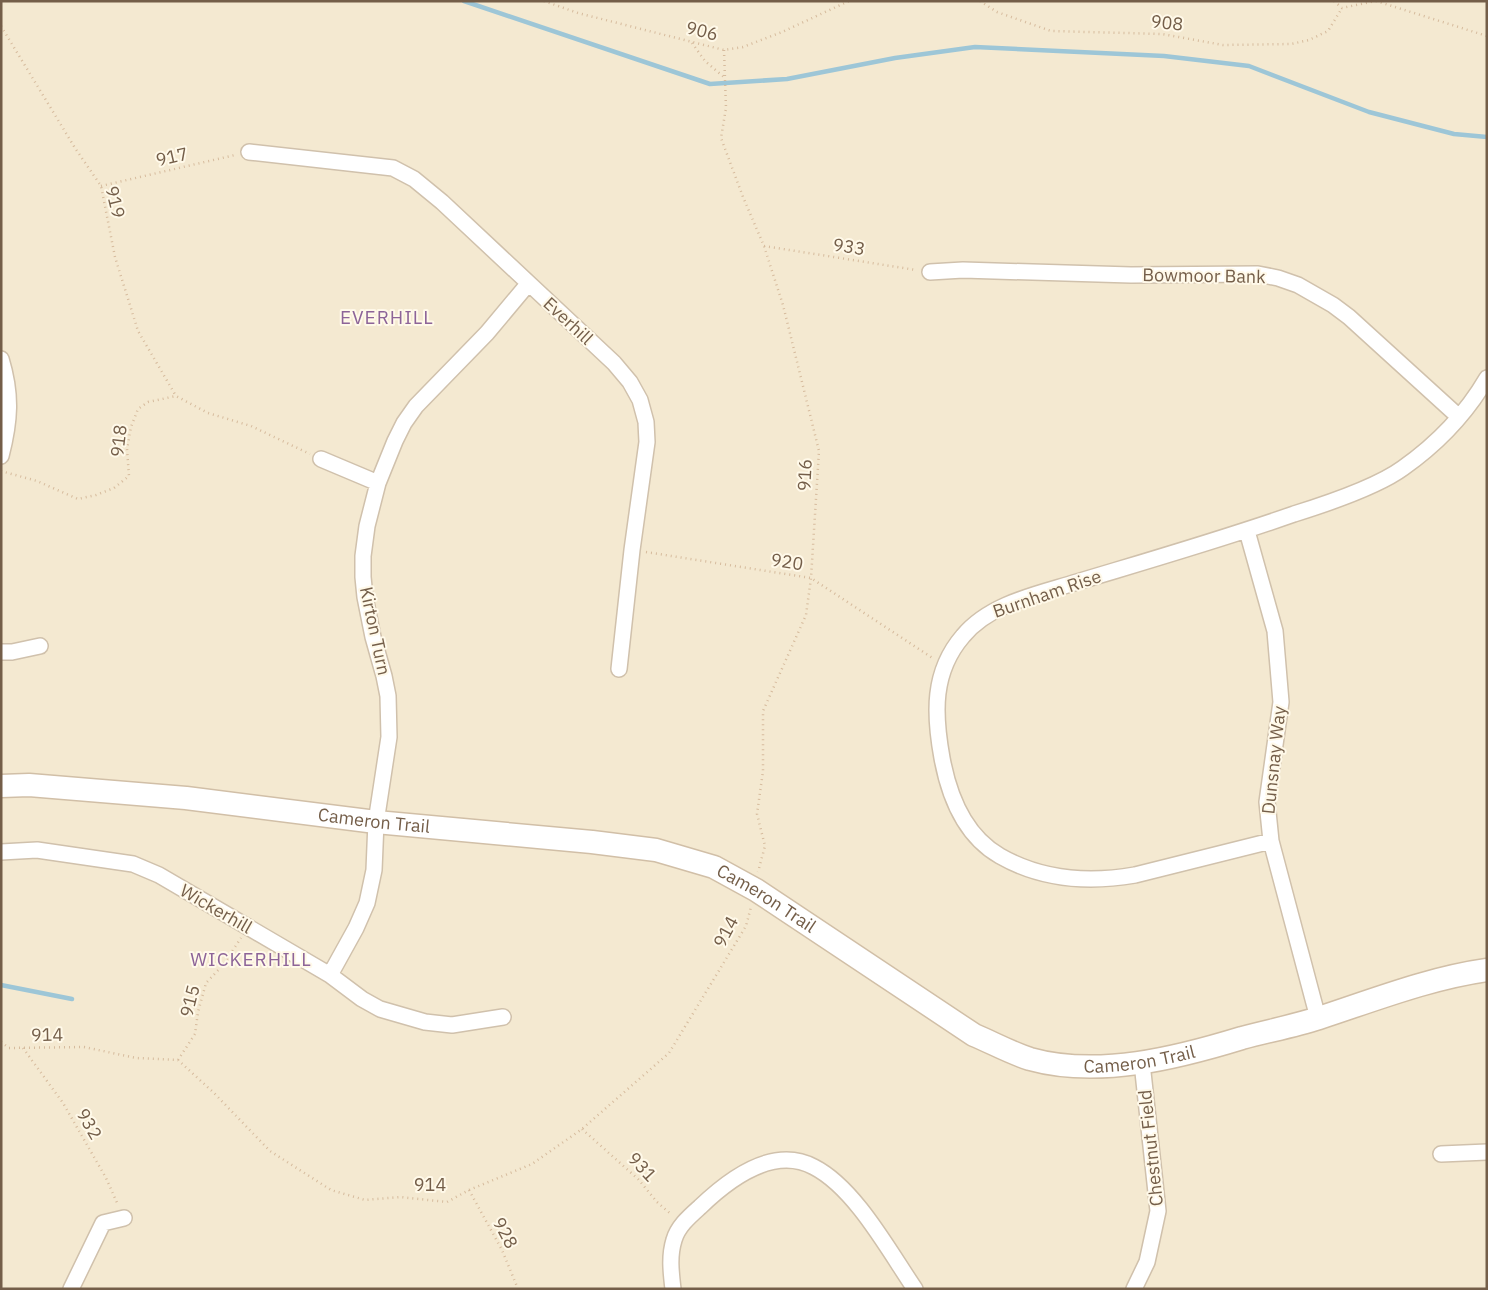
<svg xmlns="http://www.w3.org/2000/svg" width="1488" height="1290" font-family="'IBM Plex Sans',sans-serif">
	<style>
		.residential { fill: #f4e9d1 }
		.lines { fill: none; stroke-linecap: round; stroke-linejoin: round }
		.stream { stroke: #9dc6d7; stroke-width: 4.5 }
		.street-casing { stroke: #d0c1ac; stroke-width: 18 }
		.secondary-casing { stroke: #d1bfa7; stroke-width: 25 }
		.path { stroke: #d6bb9d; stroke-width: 2.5; stroke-dasharray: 1 4; stroke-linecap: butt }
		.street { stroke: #fff; stroke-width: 15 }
		.secondary { stroke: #fff; stroke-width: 22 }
		.labels { text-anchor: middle; stroke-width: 4; stroke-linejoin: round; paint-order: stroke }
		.street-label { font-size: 18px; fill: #745e49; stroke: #fff9e9 }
		.neighbourhood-label { font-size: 19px; letter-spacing: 1px; fill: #8d6498; stroke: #fff9e9 }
	</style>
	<rect width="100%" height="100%" fill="#fcf6e2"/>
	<path class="residential" d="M1,1H1487V1289H1Z"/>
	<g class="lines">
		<path class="stream" d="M464,1L710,84L787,79L895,58L975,47L1164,56L1249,66L1369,112L1454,134L1487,137
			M1,985L72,999"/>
		<g class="street-casing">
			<path id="street" d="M249,152L393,168L414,179L442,202L614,363L630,382L640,400L646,422L647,442L632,550L619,669
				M930,272L963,270L1131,275L1258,274L1278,278L1298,285L1333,305L1349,317L1459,417
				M1,359C12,395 10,421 1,456
				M321,459L378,483
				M1247,531L1275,631L1281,702L1267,802L1271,841L1318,1018
				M1,652H12L40,646
				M1271,841L1135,875C1089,883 1042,880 1000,856C965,836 949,796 942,758C934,714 932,672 963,636C990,603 1039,594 1077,582C1150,560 1223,539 1294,514C1326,504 1377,487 1403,468C1437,444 1466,414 1487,378
				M1,852L37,850L133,864L159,875L330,975L362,999L380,1009L425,1022L452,1025L503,1017
				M330,975L356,928L367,903L374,870L376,822L389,737L388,696L384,676L373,637L365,597L363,577V556L367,526L378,483L395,441L404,423L416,406L487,333L528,284
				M1441,1154L1487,1152
				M71,1289L103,1223L124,1218
				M673,1289C671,1272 669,1256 674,1240C678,1226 690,1216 700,1207C728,1180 773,1145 814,1167C855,1188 889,1251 915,1289
				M1134,1289L1147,1262L1158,1211L1142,1063"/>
		</g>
		<g class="secondary-casing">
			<g id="secondary">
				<path id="s1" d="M1,786L29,785L186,798L376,822L592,842L656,850L714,867L756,890L974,1035C993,1043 1011,1053 1030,1059C1098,1078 1177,1058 1242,1038C1268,1031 1294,1026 1319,1018C1374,1000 1430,978 1487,970"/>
			</g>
		</g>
		<path class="path" d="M544,1L578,13L724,50L743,47L782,32L849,1
			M980,1L997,12L1051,31L1162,34L1223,45L1291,44L1309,40L1328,31L1342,8
			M1334,1L1342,8L1375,1
			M1376,1L1487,36
			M1,26L75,148L101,186L115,257L138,331L176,396
			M692,43L705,61L725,78
			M724,50L726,108L721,138L743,197L764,246L783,305L819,451L811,578L806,615L763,711V771L757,814L765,846L758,872
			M101,186L235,155
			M764,246L916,270
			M1,471L37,481L78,499L96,495L114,488L129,476L127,449L131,427L138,409L148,402L176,396L208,413L251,426L310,454
			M646,552L811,578L934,659
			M1,1042L9,1048L84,1047L136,1058L178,1060L214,1093L270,1151L331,1190L365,1200L400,1197L447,1202L469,1190L532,1164L582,1129L669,1053L746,926L751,907
			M23,1048L63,1103L106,1178L118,1205
			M178,1060L195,1034L198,1012L206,983L223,965L241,938
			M582,1129L638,1179L657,1202L672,1215
			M469,1190L502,1250L518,1289"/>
		<use href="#street" class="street"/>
		<use href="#secondary" class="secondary"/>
	</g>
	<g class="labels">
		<g class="street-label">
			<text transform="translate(1167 23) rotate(6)" y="6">908</text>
			<text transform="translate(702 31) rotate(14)" y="6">906</text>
			<text transform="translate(172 157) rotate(-13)" y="6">917</text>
			<text transform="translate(115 202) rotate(76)" y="6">919</text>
			<text transform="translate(849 247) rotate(9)" y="6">933</text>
			<text transform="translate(1204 276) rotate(1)" y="6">Bowmoor Bank</text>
			<text transform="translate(568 321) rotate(43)" y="6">Everhill</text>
			<text transform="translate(119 441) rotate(-83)" y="6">918</text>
			<text transform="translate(805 475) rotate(-87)" y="6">916</text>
			<text transform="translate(787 562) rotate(9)" y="6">920</text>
			<text transform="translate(1047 594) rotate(-19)" y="6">Burnham Rise</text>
			<text transform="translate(375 631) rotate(78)" y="6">Kirton Turn</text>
			<text transform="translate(1274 760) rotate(-84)" y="6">Dunsnay Way</text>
			<text dy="6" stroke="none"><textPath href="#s1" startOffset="375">Cameron Trail</textPath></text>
			<text dy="6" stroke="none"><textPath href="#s1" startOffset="780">Cameron Trail</textPath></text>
			<text transform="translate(216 909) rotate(30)" y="6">Wickerhill</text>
			<text transform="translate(726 932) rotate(-62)" y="6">914</text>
			<text transform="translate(190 1001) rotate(-76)" y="6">915</text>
			<text transform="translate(47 1035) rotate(-1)" y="6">914</text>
			<text dy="6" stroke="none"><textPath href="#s1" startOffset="1200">Cameron Trail</textPath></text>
			<text transform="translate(89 1124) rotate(60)" y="6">932</text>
			<text transform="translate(1151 1148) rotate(-96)" y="6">Chestnut Field</text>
			<text transform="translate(642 1167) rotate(47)" y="6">931</text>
			<text x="430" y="1191">914</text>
			<text transform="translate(505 1233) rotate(62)" y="6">928</text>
		</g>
		<g class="neighbourhood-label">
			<text x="387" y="324">EVERHILL</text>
			<text x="251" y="966">WICKERHILL</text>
		</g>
	</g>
	<rect width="1488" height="1290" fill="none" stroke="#745e49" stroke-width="5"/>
</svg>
